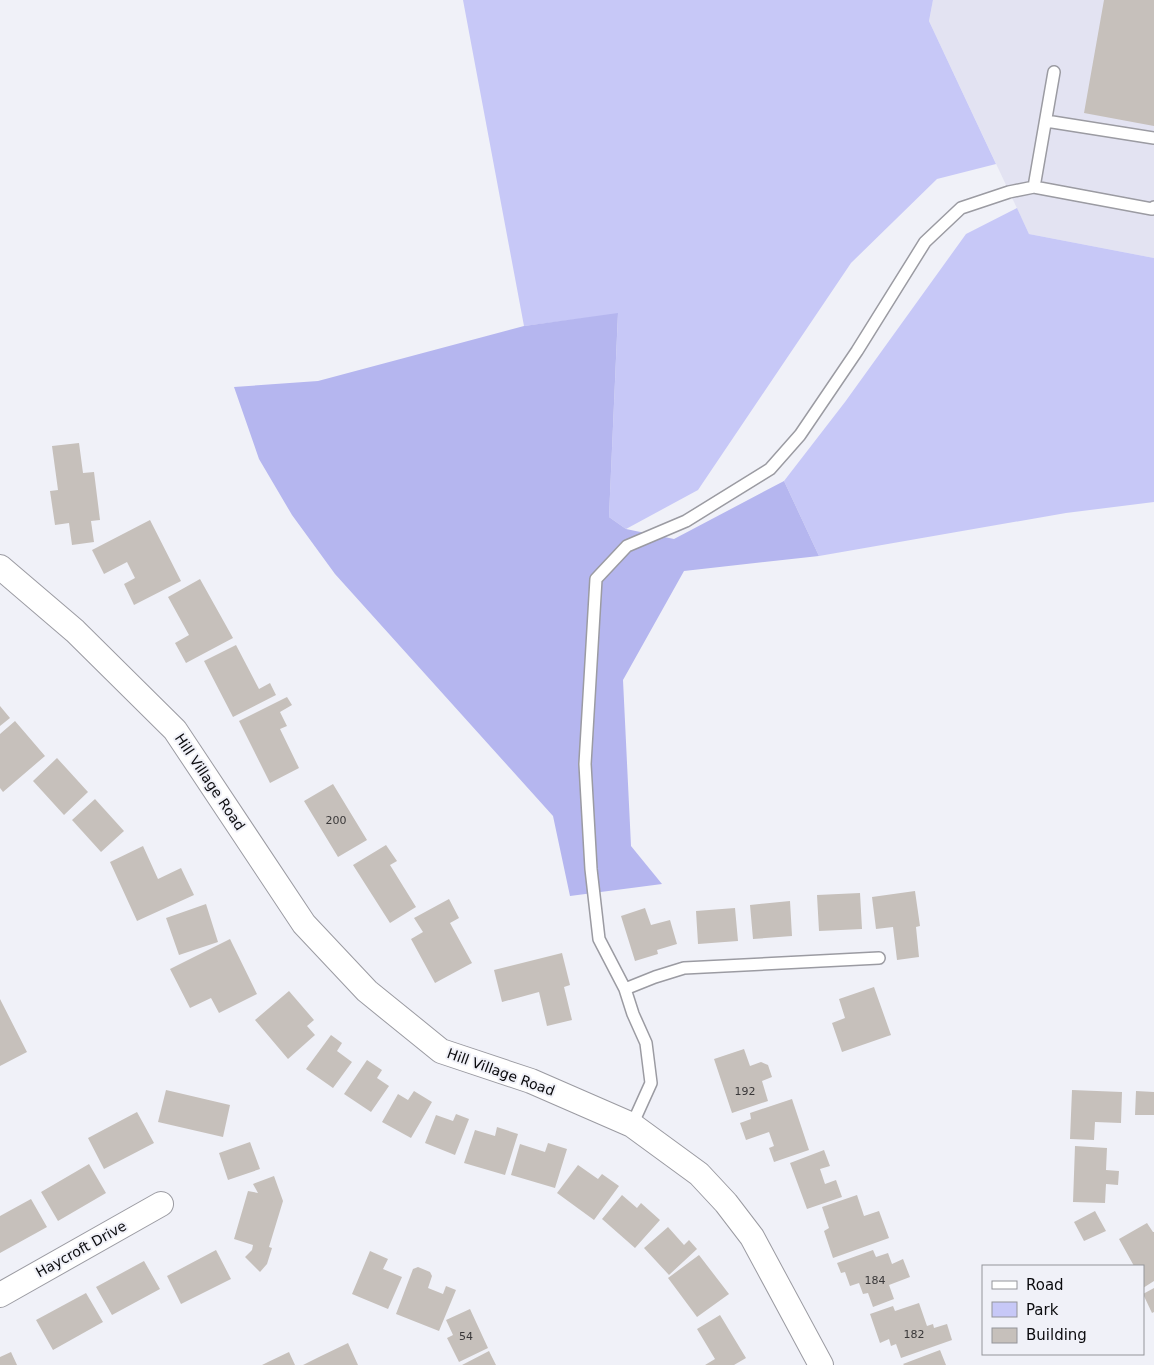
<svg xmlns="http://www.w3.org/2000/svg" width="1154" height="1365" font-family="'DejaVu Sans',sans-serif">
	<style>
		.built { fill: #e3e3f2 }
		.green { fill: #c7c8f7 }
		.forest { fill: #b5b6ef }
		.building { fill: #c6c0bb }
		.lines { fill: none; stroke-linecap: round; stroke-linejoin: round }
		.lane-casing { stroke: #9b9ba2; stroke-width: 14 }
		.street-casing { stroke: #9b9ba2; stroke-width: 26 }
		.lane { stroke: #fff; stroke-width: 11 }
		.street { stroke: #fff; stroke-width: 24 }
		.labels { text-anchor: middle; stroke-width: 4; stroke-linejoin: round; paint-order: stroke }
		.number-label { font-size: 11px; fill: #3a3839 }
		.street-label { font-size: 14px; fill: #0b0b0e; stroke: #f0f1f8 }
	</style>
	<rect width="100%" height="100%" fill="#f0f1f8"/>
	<path class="built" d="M933,0H1154V258L1029,234L929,21Z"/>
	<path class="green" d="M463,0H933L929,21L996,164L937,179L851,263L698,490L626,529L609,517L618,314L524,326Z
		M1017,208L1029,234L1154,258V502L1066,513L819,556L784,481L845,402L966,234Z"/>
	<path class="forest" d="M618,313L609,517L626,529L674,539L784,481L819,556L684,571L623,680L631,846L662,884L570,896L553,816L335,574L292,515L259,459L234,387L318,381L524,326Z"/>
	<path class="building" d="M1104,0H1154V126L1084,113Z
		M79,443L83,473L94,472L100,520L91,521L94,542L72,545L69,523L55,525L50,491L58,490L52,446Z
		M150,520L181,581L134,605L124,584L135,578L127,562L104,574L92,550Z
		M200,579L233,638L186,663L175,643L189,635L168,597Z
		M236,645L259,689L270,683L276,695L233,717L204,661Z
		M287,697L292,705L280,712L287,726L280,729L299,768L270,783L239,721Z
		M0,706L10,718L0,726Z
		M15,721L45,756L3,792L0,788V734Z
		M57,758L88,792L64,815L33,781Z
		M333,784L367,840L338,857L304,801Z
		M95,799L124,831L101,852L72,820Z
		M386,845L397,861L390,865L416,907L390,923L353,865Z
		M143,846L158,879L181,868L194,895L137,921L110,862Z
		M915,891L920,926L916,927L919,957L897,960L893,927L876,929L872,897Z
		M860,893L862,929L819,931L817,895Z
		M449,899L459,918L450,923L472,963L435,983L411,939L423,932L414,918Z
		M790,901L792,936L753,939L750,905Z
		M206,904L218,942L179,955L166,918Z
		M645,908L651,925L670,920L677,944L657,950L658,954L635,961L621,916Z
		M735,908L738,941L698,944L696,911Z
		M230,939L257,994L219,1013L211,998L190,1008L170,969Z
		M562,953L570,985L564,987L572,1020L547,1026L539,992L502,1002L494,970Z
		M874,987L891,1035L842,1052L832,1023L845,1018L839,999Z
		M289,991L314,1020L307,1026L315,1035L288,1059L255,1020Z
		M0,999L27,1052L0,1066Z
		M331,1035L342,1043L337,1051L352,1062L333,1088L306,1069Z
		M744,1049L750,1066L761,1062L768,1065L772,1077L762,1081L768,1101L732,1113L714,1059Z
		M367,1060L382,1070L377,1078L389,1086L371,1112L344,1094Z
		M166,1090L230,1105L223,1137L158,1122Z
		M1072,1090L1122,1092L1121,1123L1095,1122L1094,1140L1070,1139Z
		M414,1091L432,1102L411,1138L382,1122L398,1094L408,1100Z
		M1136,1091L1154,1092V1115H1135Z
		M792,1099L809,1150L774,1162L769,1148L774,1146L769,1132L746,1140L740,1123L751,1119L750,1113Z
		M137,1112L154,1143L104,1169L88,1138Z
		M456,1114L469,1119L455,1155L425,1143L436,1115L453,1121Z
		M497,1127L518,1134L505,1175L464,1163L475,1130L495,1136Z
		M250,1142L260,1169L228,1180L219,1153Z
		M548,1143L567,1149L555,1188L511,1175L520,1144L545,1152Z
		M1075,1146L1107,1148L1106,1170L1119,1171L1118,1185L1106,1184L1105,1203L1073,1202Z
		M824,1150L830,1166L820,1169L825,1184L836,1180L842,1197L807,1209L790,1163Z
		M89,1164L106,1193L58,1221L41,1192Z
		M578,1165L598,1179L602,1174L619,1186L594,1220L557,1193Z
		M274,1176L283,1201L269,1247L272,1248L267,1264L260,1272L245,1257L252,1250L253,1245L234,1239L248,1191L258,1193L253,1184Z
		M622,1195L637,1208L641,1203L660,1220L635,1248L602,1219Z
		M857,1195L864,1216L879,1211L889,1238L833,1258L824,1231L829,1228L822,1207Z
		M31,1199L47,1227L0,1253V1216Z
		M1095,1211L1106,1231L1084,1241L1074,1222Z
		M1147,1223L1153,1232H1154V1281L1143,1288V1266H1134L1119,1239Z
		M668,1227L684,1245L689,1240L697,1249L669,1275L644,1248Z
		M216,1250L231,1279L181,1304L167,1276Z
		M873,1250L876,1257L888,1253L892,1264L903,1259L910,1277L889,1285L894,1299L873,1307L868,1293L863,1294L859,1283L850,1286L845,1272L841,1273L837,1263Z
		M370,1251L388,1259L383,1269L402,1277L388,1309L352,1294Z
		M699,1255L729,1294L697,1317L668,1278Z
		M144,1261L160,1289L112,1315L96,1287Z
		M418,1267L430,1272L432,1276L428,1288L443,1294L446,1286L456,1290L439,1331L396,1314L413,1269Z
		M1154,1288V1312L1152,1313L1143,1294Z
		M86,1293L103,1322L53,1350L36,1320Z
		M919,1303L927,1326L933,1324L934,1328L947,1324L952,1340L901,1358L896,1344L891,1346L889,1339L880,1343L870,1314L893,1306L895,1311Z
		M470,1309L488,1348L459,1362L447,1338L453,1335L446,1320Z
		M720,1315L746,1358L734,1365H705L715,1359L697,1329Z
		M348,1343L358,1365H303L319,1357Z
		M940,1350L946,1365H904L903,1364Z
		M489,1351L496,1365H462Z
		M11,1352L17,1365H0V1357Z
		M289,1352L295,1365H262L268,1362Z"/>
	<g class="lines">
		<g class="lane-casing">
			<path id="lane" d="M1046,121L1154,138
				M1034,187L1152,209L1154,207
				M625,989L655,977L684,968L879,958
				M632,1125L651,1083L646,1043L633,1014L625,989L599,939L591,869L585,764L596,579L627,546L686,521L770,469L800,435L857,351L925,242L961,208L1009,192L1034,187L1054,72"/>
		</g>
		<g class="street-casing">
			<path id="street" d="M0,567L75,631L175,730L304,924L367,991L441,1051L531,1081L632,1125L699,1174L726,1203L752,1237L821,1365
				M0,1295L161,1204"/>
		</g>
		<use href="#lane" class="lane"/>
		<use href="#street" class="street"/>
	</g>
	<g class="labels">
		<g class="number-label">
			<text x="336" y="824">200</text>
			<text x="745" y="1095">192</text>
			<text x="875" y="1284">184</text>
			<text x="914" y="1338">182</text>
			<text x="466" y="1340">54</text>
		</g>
		<g class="street-label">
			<text transform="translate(210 782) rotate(56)" y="5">Hill Village Road</text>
			<text transform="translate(501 1072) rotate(20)" y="5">Hill Village Road</text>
			<text transform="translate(81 1249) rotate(-29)" y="5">Haycroft Drive</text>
		</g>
	</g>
	<rect x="982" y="1265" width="162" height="90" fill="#f0f1f8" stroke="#94959a"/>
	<rect x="992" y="1281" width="25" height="8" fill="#ffffff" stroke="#94959a"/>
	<text x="1026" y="1290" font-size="15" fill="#0b0b0e">Road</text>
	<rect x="992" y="1302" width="25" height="15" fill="#c7c8f7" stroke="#94959a"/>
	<text x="1026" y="1315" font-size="15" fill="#0b0b0e">Park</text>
	<rect x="992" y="1328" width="25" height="15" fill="#c6c0bb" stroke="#94959a"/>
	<text x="1026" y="1340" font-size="15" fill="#0b0b0e">Building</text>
</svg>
